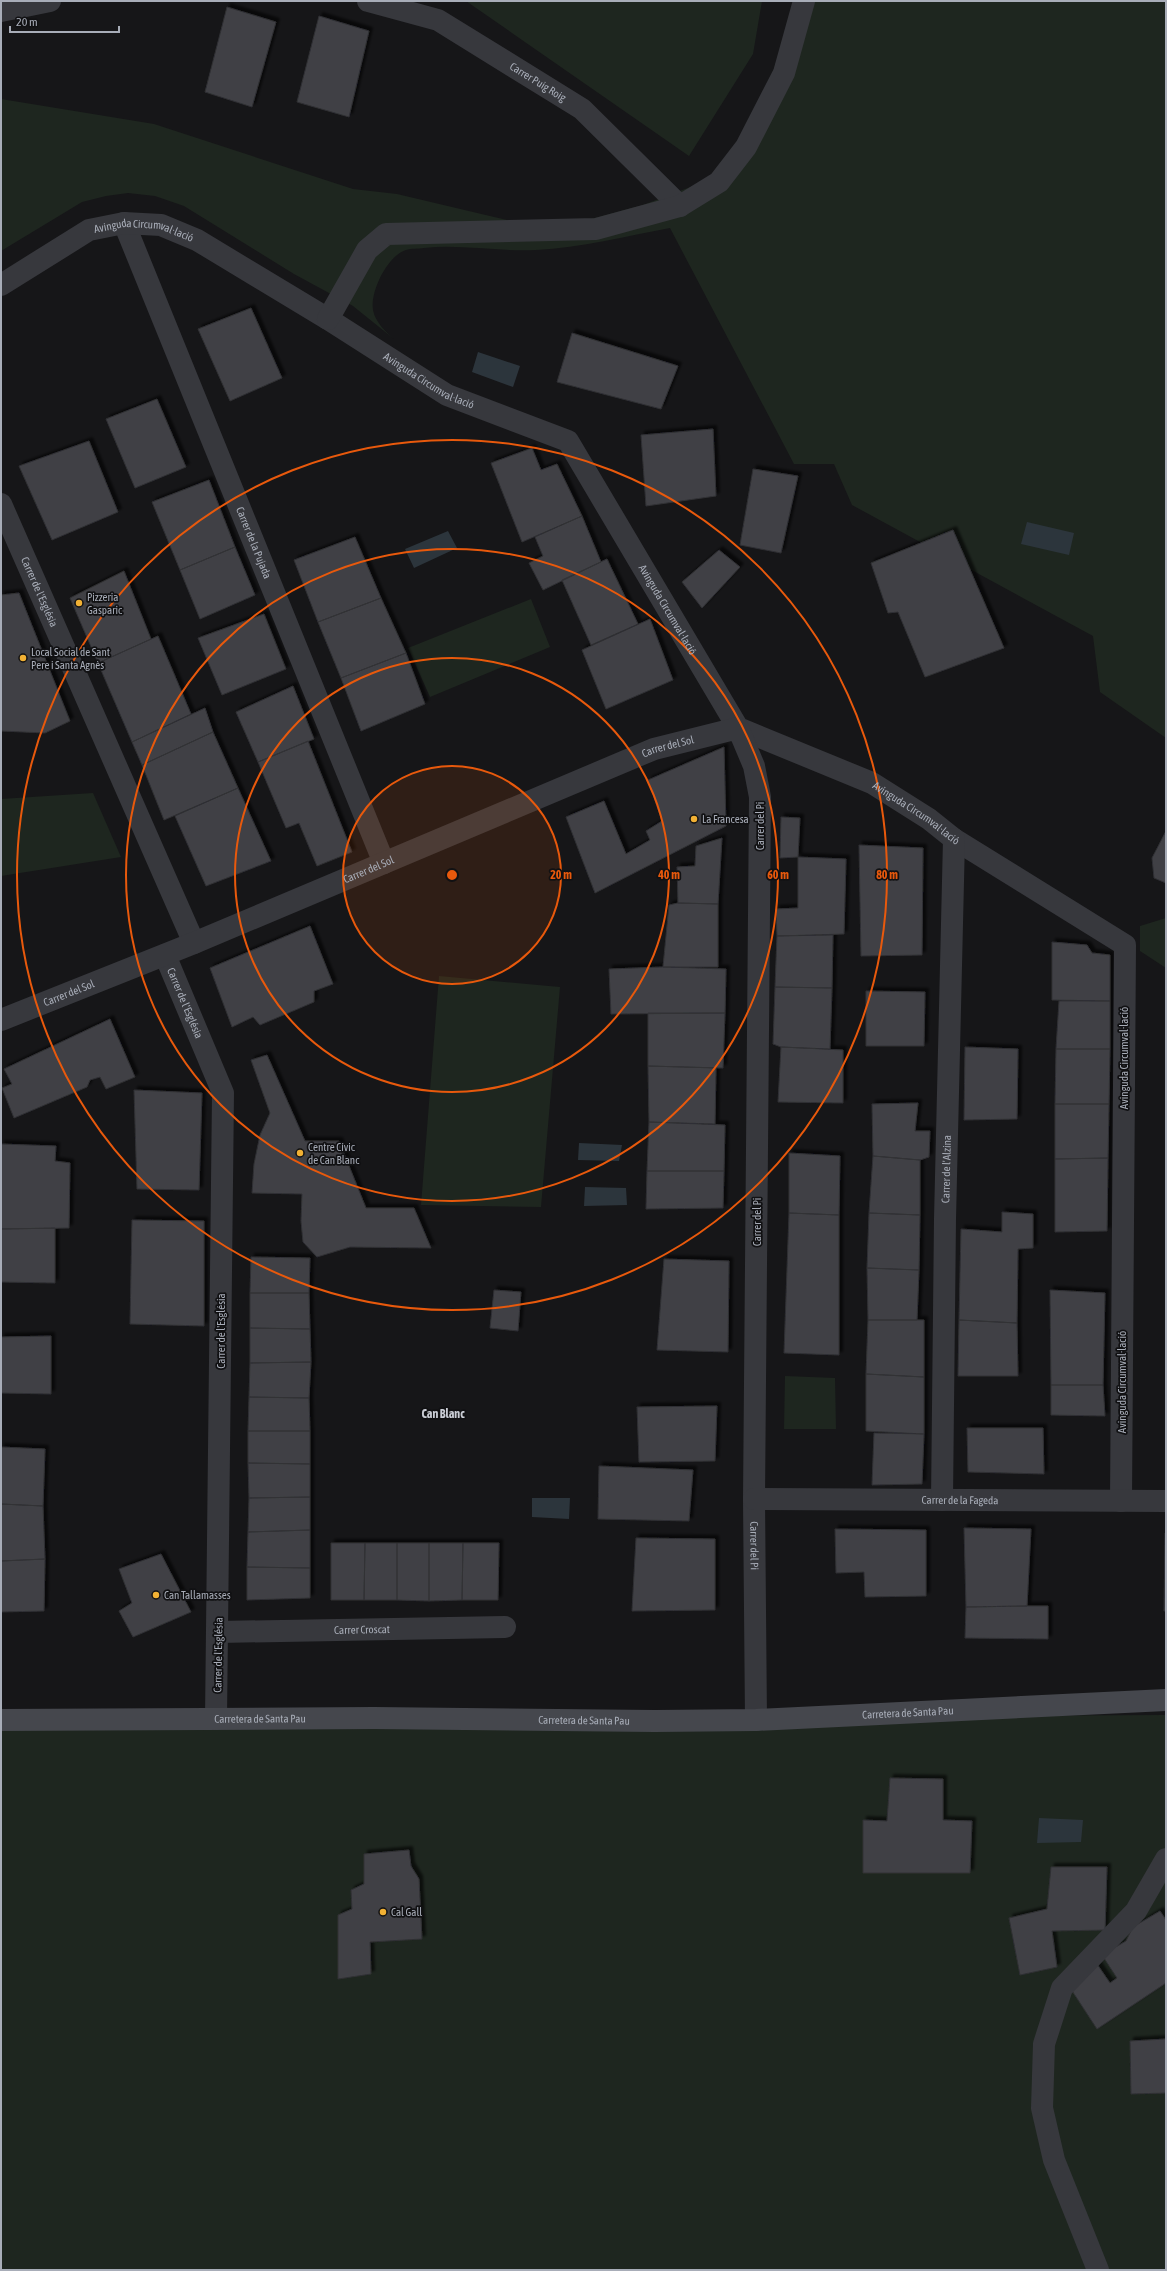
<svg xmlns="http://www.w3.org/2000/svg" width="1167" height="2271" font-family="'Asap Condensed',sans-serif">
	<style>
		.green { fill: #1e261f }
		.water { fill: #2c353c }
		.building { fill: #404145; stroke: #303034; filter: url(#shadow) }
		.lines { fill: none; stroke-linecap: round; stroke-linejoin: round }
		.minor { stroke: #37383d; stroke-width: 22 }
		.secondary { stroke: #45474d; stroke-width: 22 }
		.ring { fill: none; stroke: #e8590c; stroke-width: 2 }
		.poi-dot { fill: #f2b134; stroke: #111113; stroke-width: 1.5 }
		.labels { text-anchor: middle; stroke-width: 3.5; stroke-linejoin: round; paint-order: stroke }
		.street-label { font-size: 11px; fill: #a8adb8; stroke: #111113 }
		.poi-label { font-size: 11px; fill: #a8adb8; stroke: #111113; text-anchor: start }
		.neighbourhood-label { font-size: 12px; font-weight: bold; fill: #c9ccd4; stroke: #111113 }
		.centre { fill: #e8590c; stroke: #111113; stroke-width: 2 }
		.ring-label { font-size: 12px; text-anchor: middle; font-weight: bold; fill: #e8590c; stroke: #111113; stroke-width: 3.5; stroke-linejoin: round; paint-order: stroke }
	</style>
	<defs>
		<filter id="shadow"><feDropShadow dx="3.5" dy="-3.5" stdDeviation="1" flood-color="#0009"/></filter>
	</defs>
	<rect width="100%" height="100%" fill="#161618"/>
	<path class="green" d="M466,1H762L753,54L689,156Z
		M797,1H1166V738L1100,692L1093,636L852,505L834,464H794L670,228C626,236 581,248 536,250C499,252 461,244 424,248C418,249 411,248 406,250C387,256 370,292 373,310C375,322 386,332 394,339L353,306L294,274L184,206L155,196L128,193L106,196L82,202L1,251V99L154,124L353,189L397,194L528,225L565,226L643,205L706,181L734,151L770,80Z
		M531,599L550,647L430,697L408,648Z
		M93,793L121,857L1,876V799Z
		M1166,918V1002V968L1140,951V926Z
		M439,976L560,987L541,1207L421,1205Z
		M785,1376L835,1378L836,1429H784Z
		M1166,1715V2270H1V1720Z"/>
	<path class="water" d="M478,352L520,366L513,387L472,372Z
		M1027,522L1074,533L1069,555L1021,544Z
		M448,531L457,548L414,568L405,549Z
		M579,1143L622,1145L619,1161L578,1160Z
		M585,1187L626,1188L627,1205L584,1206Z
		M532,1498H570L569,1519L532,1517Z
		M1039,1818L1083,1820L1081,1842L1037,1843Z"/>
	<path class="building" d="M227,7L276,22L252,107L205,92Z
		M319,16L369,31L349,117L297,102Z
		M251,308L282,378L230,401L198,329Z
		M572,333L678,366L661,409L557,382Z
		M157,399L186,467L135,488L106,419Z
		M713,429L716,496L646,506L641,435Z
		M89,441L118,512L52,540L19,466Z
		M532,448L541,470L557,464L582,516L522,542L491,463Z
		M753,469L798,476L781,553L740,545Z
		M209,480L235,547L180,570L152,502Z
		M582,516L601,562L543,590L529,563L543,556L535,537Z
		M953,530L1004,648L925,677L898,612L888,613L871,563Z
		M355,537L381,598L318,622L294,560Z
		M235,547L255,595L200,619L180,570Z
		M719,550L740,567L702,608L682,582Z
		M607,559L638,624L591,645L562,580Z
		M124,571L151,639L98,663L70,598Z
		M19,593L70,721L45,733L1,731V595Z
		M381,598L406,653L341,678L318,622Z
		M264,614L286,669L222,695L198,638Z
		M650,619L673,680L606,709L582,650Z
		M158,636L191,714L132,742L98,663Z
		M406,653L425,704L361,731L341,678Z
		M293,686L314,739L258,762L236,712Z
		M205,708L213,732L142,765L132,742Z
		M213,732L238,788L164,820L142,765Z
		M308,741L352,852L317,866L299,823L286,828L258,762Z
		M724,747L726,826L595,893L566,817L604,801L626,854L650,840L646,831L662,821L648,780Z
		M238,788L271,861L206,886L175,816Z
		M781,817L800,818L798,857L780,858Z
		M1166,831V883L1154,878L1152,858Z
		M722,838L718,904L678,903L677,867L695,866L696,846Z
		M859,845L923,848L922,955L861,956Z
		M798,857L846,859L844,934L777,936L776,909L798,908Z
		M678,903L718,904V967H663L669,905Z
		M310,926L333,984L314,991V1002L260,1025L253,1017L232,1027L210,968Z
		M833,935L832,988L775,987L777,936Z
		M1052,942L1087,945L1092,953L1110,955V1001L1052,1000Z
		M663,967L726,969L725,1013L611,1014L609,969Z
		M775,987L832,988L830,1049L781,1047L773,1044Z
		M866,991L925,992L924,1046H866Z
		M1059,1001H1110V1049H1056Z
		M648,1013H725L723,1068L648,1066Z
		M110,1019L135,1077L106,1089L100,1077L90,1080L87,1087L14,1118L2,1088L12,1084L4,1069Z
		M781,1047L843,1050V1103L778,1102Z
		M965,1047L1018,1049L1017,1119L964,1120Z
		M1056,1049H1110L1109,1104H1055Z
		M267,1055L305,1141H339L366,1208H414L431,1248L350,1247L317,1257L303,1242L301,1221L302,1194L252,1193L254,1164L260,1135L270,1113L251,1060Z
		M648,1066L716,1068L715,1124L649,1122Z
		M134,1090L202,1093L199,1190L137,1189Z
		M918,1103L915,1131H930L929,1157L920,1160L873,1156L872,1104Z
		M1055,1104H1109L1108,1158L1055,1159Z
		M649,1122L725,1125L724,1171H647Z
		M1,1144L56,1146L55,1161L70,1163L69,1228L1,1229Z
		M789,1153L840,1156L839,1215L789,1213Z
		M873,1156L920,1160V1215L869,1213Z
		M1108,1158L1107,1231L1055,1232V1159Z
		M647,1171H724L723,1208L646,1209Z
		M1002,1212L1033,1214V1248L1018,1249L1017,1323L959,1320L961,1229L1002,1232Z
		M789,1213L839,1215V1355L784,1353Z
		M869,1213L920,1215L919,1270L867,1268Z
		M132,1220L204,1221V1326L130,1324Z
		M55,1228V1283L1,1282V1229Z
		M251,1257L310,1258L309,1293H250Z
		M664,1259L729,1261L728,1352L657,1350Z
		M867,1268L919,1270L917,1320H868Z
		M494,1290L521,1292L518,1331L490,1328Z
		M1050,1290L1105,1293L1103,1385H1051Z
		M250,1293H309L310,1329L250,1328Z
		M868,1320H924V1377L866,1374Z
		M959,1320L1017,1323L1018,1376H958Z
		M250,1328L310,1329L311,1362L250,1363Z
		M51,1336V1394L1,1393V1337Z
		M311,1362L309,1398L249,1397L250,1363Z
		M866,1374L924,1377V1434L866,1431Z
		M1051,1385H1103L1105,1416L1051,1415Z
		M249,1397L309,1398L310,1431H248Z
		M717,1406L715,1461L639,1462L637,1407Z
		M967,1428H1043L1044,1474L968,1472Z
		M248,1431H310V1464L248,1463Z
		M874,1433L924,1434L922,1484L872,1485Z
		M1,1447L45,1449L43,1506L1,1504Z
		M248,1463L310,1464V1497L249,1498Z
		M599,1466L693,1470L689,1521L598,1519Z
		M310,1497V1530L248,1532L249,1498Z
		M1,1504L43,1506L45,1559L1,1561Z
		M964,1528L1031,1529L1027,1606L966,1607Z
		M835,1529L926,1530V1596L865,1597L864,1572L836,1573Z
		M310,1530V1568L247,1567L248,1532Z
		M1165,1533H1166V1611H1164Z
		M636,1538L715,1539V1610L632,1611Z
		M331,1543H365L364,1600H331Z
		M365,1543H397V1600H364Z
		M397,1543H429V1601L397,1600Z
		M429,1543H463L462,1600L429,1601Z
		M463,1543H499L498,1600H462Z
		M161,1554L191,1612L133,1637L119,1611L132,1603L119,1569Z
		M45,1559L44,1611L1,1612V1561Z
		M247,1567L310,1568V1598L247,1600Z
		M1027,1606H1048V1639L965,1638L966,1607Z
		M890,1778L943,1779V1820L972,1821L970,1873H863V1820L887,1821Z
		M409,1850L411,1866L419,1879L422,1939L370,1942L371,1974L338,1979V1915L352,1909L351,1890L364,1884V1854Z
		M1051,1867H1107L1105,1930L1052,1931L1057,1967L1020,1975L1009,1918L1047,1909Z
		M1160,1911L1166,1920V1983L1097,2029L1067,1983L1097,1964L1110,1983L1117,1978L1102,1955L1126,1941L1133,1927Z
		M1166,2039V2093L1131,2094L1130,2041Z"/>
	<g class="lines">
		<g class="minor">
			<path id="s1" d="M368,1L438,20L582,109L680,206"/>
			<path d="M1,11L50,1"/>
			<path id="s2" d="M124,223L384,863"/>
			<path id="s3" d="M1,285L89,230L124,223L161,225L197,240L328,319L447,395L568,441L738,728L872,783L929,819L954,839L1125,945L1121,1501"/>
			<path d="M328,319L367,250L386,234L596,229L680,206L719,182L746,147L784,73L804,1"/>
			<path id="s4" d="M1,504L194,943"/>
			<path id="s5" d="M165,955L223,1093L216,1719"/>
			<path id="s6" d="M1,1020L194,943L654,749L738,728L754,766L760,797L754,1499L756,1720"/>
			<path id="s7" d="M754,1499L1166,1501"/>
			<path id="s8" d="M942,1500L945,1219L954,839"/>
			<path id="s9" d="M219,1632L505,1627"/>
			<path d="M1098,2270L1054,2160L1042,2108L1044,2044L1062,1988L1136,1911L1166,1859"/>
		</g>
		<path class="secondary" id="s10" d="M1,1720L374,1718L655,1721L756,1720L1166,1700"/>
	</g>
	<circle cx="452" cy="875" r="109" fill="#e8590c" fill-opacity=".12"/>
	<g class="ring">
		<circle cx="452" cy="875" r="109"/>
		<circle cx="452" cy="875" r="217"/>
		<circle cx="452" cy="875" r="326"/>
		<circle cx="452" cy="875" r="435"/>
	</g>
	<g class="poi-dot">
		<circle cx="79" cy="603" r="4"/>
		<circle cx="23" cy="658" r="4"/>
		<circle cx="694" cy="819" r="4"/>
		<circle cx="300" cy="1153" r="4"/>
		<circle cx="156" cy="1595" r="4"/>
		<circle cx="383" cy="1912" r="4"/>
	</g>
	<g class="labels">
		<g class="street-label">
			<text dy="4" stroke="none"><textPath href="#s1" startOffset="190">Carrer Puig Roig</textPath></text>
			<text dy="4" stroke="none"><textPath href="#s3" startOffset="160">Avinguda Circumval·lació</textPath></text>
			<text dy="4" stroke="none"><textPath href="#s3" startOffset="487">Avinguda Circumval·lació</textPath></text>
			<text dy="4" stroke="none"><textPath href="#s2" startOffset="345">Carrer de la Pujada</textPath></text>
			<text dy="4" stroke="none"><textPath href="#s4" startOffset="96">Carrer de l'Església</textPath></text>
			<text dy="4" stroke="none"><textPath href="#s3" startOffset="835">Avinguda Circumval·lació</textPath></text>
			<text dy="4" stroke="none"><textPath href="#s6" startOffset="721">Carrer del Sol</textPath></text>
			<text dy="4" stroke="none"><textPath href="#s3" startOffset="1171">Avinguda Circumval·lació</textPath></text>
			<text transform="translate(760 826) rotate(-90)" y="4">Carrer del Pi</text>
			<text dy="4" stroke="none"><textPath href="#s6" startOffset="397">Carrer del Sol</textPath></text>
			<text dy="4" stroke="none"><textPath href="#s6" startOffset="73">Carrer del Sol</textPath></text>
			<text dy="4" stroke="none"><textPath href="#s5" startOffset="52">Carrer de l'Església</textPath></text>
			<text transform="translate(1124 1058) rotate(-90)" y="4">Avinguda Circumval·lació</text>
			<text dy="4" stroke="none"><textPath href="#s8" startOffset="331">Carrer de l'Alzina</textPath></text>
			<text transform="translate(757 1222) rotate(-90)" y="4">Carrer del Pi</text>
			<text transform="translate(221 1331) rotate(-90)" y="4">Carrer de l'Església</text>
			<text transform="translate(1122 1382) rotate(-90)" y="4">Avinguda Circumval·lació</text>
			<text dy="4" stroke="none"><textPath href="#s7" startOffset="206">Carrer de la Fageda</textPath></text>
			<text dy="4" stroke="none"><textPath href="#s6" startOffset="1615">Carrer del Pi</textPath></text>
			<text dy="4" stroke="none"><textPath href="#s9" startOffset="143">Carrer Croscat</textPath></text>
			<text transform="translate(218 1655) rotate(-89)" y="4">Carrer de l'Església</text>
			<text dy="4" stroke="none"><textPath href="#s10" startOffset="907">Carretera de Santa Pau</textPath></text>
			<text dy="4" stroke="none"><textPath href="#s10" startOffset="259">Carretera de Santa Pau</textPath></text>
			<text dy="4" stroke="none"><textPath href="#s10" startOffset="583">Carretera de Santa Pau</textPath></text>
		</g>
		<g class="poi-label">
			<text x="87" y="601">Pizzeria<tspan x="87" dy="13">Gasparic</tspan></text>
			<text x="31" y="656">Local Social de Sant<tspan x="31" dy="13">Pere i Santa Agnès</tspan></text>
			<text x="702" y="823">La Francesa</text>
			<text x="308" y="1151">Centre Cívic<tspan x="308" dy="13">de Can Blanc</tspan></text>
			<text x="164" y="1599">Can Tallamasses</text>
			<text x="391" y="1916">Cal Gall</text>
		</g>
		<g class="neighbourhood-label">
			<text x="443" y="1418">Can Blanc</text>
		</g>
	</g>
	<circle cx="452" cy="875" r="6" class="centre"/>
	<g class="ring-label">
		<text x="561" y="879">20 m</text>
		<text x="669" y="879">40 m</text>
		<text x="778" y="879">60 m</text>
		<text x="887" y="879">80 m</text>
	</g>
	<rect width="1167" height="2271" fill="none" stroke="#a8adb8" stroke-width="4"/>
	<path d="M10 26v6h109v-6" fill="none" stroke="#a8adb8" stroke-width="2"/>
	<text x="16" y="26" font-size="12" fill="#a8adb8" stroke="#111113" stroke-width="3" paint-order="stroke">20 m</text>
</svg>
